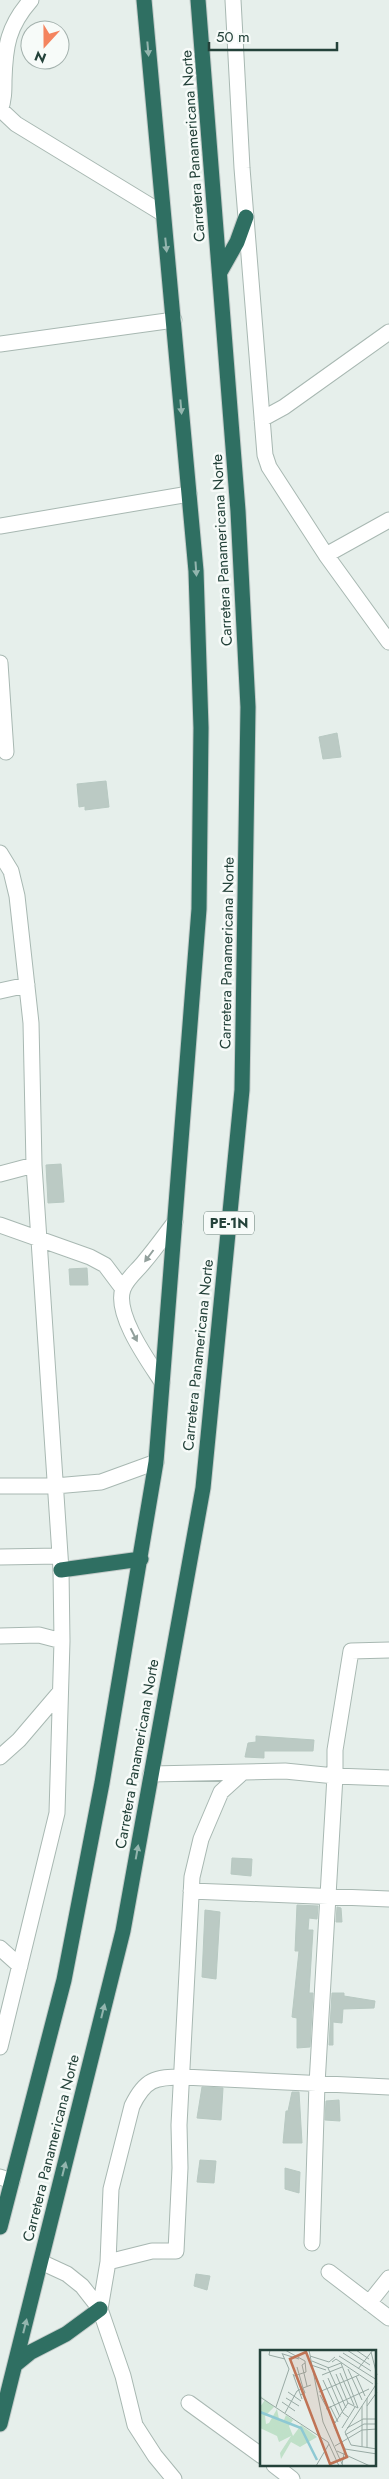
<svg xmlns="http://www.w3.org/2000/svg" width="389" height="2479" font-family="Jost,sans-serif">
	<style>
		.building { fill: #bbcac4; stroke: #b8c9c2 }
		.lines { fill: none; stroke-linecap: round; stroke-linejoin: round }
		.minor-casing { stroke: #a8b8b2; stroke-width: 17 }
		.highway-casing { stroke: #c2cac8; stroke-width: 17 }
		.minor { stroke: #fff; stroke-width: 15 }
		.highway { stroke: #2f6f62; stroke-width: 15 }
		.oneway { fill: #93b5ae }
		.oneway2 { fill: #92a09c }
		.labels { text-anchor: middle; stroke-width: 5; stroke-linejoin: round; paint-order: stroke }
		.shield { fill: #f7fbf9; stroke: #637a73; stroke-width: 1 }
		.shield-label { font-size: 14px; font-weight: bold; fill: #24423a }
		.street-label { font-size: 15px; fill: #24423a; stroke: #f7fbf9 }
		.inset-river { fill: none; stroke: #8ec9d4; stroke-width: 2.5 }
		.inset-road { fill: none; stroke: #98aaa4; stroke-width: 1 }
		.view { fill: #c07456; fill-opacity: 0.15; stroke: #c07456; stroke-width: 2.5 }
		.inset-edge { fill: none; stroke: #24423a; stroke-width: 2.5 }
	</style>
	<rect width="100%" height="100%" fill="#e6efeb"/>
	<path class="building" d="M337,733L341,757L323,759L319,737Z
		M106,781L109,807L85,810V806L79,807L77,784Z
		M61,1164L64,1202L48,1203L46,1165Z
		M87,1268L88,1285H70L69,1269Z
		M256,1736L314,1740L313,1751H264V1758L245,1757L248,1743L256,1742Z
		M232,1858L252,1859L251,1876L231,1874Z
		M297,1905L318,1906L317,1919L309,1918L308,1930H313L309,1993H313L310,2047L297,2048V2018L292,2017L299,1951H295Z
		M337,1907L341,1908L342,1922H336Z
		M205,1910L220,1912L216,1979L202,1977Z
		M332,1993H344V1996L375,2001L374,2008L343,2009L342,2023L333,2022V2045H329Z
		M202,2087L223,2088L221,2120L197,2118Z
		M292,2092H299L302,2143H283L286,2111H288Z
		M339,2100L340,2121L325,2120L326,2101Z
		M200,2160L216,2161L214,2183L197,2182Z
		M285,2168L300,2172L299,2193L285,2189Z
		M196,2274L210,2276L207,2290L194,2286Z"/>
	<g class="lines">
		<g class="minor-casing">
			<path id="minor" d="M233,0L242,168L265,455L269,467L326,555L389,642
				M0,109L16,124L162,213
				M0,111C4,100 4,91 4,80C5,46 8,26 31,0
				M0,344L174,320
				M262,419L284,407L389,332
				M0,526L189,494
				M326,555L389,520
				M0,663L6,752
				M0,853L11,871L17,896L31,1023L34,1165L61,1570L62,1641L57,1813L0,2047
				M0,991L27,985
				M0,1174L34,1165
				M0,1225L90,1257L105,1265L123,1289
				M162,1382C149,1362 114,1314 123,1289C127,1278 137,1271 144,1262C155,1249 165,1235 175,1222
				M0,1486H55L101,1482L156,1462
				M0,1557L59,1556
				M0,1636L39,1635L62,1641
				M0,1757L19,1740L60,1692
				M151,1774L285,1771L335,1776V1750L351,1651L389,1650
				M191,1891L389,1899
				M0,1948L20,1966
				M0,2177L12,2181
				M312,2243L317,2084L335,1776L389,1778
				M41,2262L67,2274L82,2286L100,2309L123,2376L135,2425L155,2456L174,2479
				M108,2262L152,2251H176L180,2168L179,2125L192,1877L201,1839L221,1792L242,1773
				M329,2272L389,2318
				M369,2303L389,2278
				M100,2309L108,2262L111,2189L132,2106C145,2079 155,2077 183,2077L389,2087
				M189,2403L262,2456
				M274,2465L292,2479"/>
		</g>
		<g class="highway-casing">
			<path id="highway" d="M220,272L237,242L246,217
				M61,1570L141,1559
				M0,2227L64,1980L102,1783L156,1462L199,909L201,728L196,571L144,0
				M15,2365L31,2352L66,2334L100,2309
				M0,2424L123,1931L203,1488L242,1090L248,707L238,511L198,0"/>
		</g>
		<use href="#minor" class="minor"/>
		<use href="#highway" class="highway"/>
	</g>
	<defs><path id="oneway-solid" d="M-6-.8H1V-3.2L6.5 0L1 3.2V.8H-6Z" transform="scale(1.25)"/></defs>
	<g class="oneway">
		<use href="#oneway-solid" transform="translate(148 49) rotate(85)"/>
		<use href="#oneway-solid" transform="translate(166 245) rotate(84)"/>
		<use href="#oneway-solid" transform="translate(181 407) rotate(85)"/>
		<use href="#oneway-solid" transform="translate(196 569) rotate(86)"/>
		<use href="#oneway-solid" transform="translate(137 1852) rotate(-80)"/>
		<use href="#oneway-solid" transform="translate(103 2011) rotate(-76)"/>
		<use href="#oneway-solid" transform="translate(64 2169) rotate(-76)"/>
		<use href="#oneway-solid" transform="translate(25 2326) rotate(-76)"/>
	</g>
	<g class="oneway2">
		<use href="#oneway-solid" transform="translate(149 1256) rotate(127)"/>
		<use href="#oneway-solid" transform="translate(134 1335) rotate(63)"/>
	</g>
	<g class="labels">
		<rect class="shield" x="204" y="1211.5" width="50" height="23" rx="4"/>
		<g class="shield-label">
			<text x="229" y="1228">PE-1N</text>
		</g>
		<g class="street-label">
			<text transform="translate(193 146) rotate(-94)" y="5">Carretera Panamericana Norte</text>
			<text transform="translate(222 550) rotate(-93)" y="5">Carretera Panamericana Norte</text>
			<text transform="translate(227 953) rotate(-89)" y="5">Carretera Panamericana Norte</text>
			<text transform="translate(198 1355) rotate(-84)" y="5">Carretera Panamericana Norte</text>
			<text transform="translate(137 1754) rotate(-80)" y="5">Carretera Panamericana Norte</text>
			<text transform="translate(51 2148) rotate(-76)" y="5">Carretera Panamericana Norte</text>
		</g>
	</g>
	<g transform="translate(260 2350)">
		<rect width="116" height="116" fill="#e6efeb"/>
		<path d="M0,45L14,57L5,66L6,74L9,73L17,59L19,69L24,70L26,65L33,70L29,76L33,86L41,75L57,87L40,97L31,92L21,109L20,103L31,86L19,92L17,86L0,78V57L5,50Z" fill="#bfe0c8"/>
		<path class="inset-river" d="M0,62L41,78L57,110"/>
		<path class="inset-road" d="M10,0L9,5L25,9M25,0L45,11L46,22L34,26M49,0L63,72L83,116M87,0L110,15M96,0L109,9M111,2L117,25M22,3L29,19M83,3L111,21M23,4L39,9M50,6L69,12L75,7M79,6L117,30M52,11L69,18M72,12L76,9L113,34M45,13L42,15L47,36M81,13L68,18L86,58M81,13L98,58M51,15L66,20M88,19L102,50M98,19L113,0M80,23L94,55M33,24L42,49M76,24L88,53L98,58M62,25L82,17M96,26L105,46M68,28L83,63L88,67M63,30L80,67M117,33L85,82L91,95L117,99M28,42L41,51M59,42L99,25M40,45L45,43L43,38L51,35M60,45L75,73L88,53M0,47L68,92L79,116M26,48L39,56M107,48V98M22,52L35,61M70,56L78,72M107,56L117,42M16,57L29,19M66,59L109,39M25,63L37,41L43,38L37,17M74,76L85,99L82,114M82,78L95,57M87,78L103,69H117M85,85L104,74H117M75,96L102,80L117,79M102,97V56M85,99L117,104M77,101L110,116M56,116L69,94"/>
		<path class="view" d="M46,2L87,107L70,114L30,9Z"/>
		<rect width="116" height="116" class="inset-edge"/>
	</g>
	<g transform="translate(45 45) rotate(201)"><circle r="24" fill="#f7fbf9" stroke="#a3b1ad"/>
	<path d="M0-4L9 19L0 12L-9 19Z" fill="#f4845f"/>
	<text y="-8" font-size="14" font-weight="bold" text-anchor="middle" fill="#24423a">N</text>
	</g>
	<path d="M209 42v8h128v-8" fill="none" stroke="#24423a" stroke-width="2.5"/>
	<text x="216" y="42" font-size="15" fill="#24423a" stroke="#f7fbf9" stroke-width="4" paint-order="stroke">50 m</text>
</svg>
